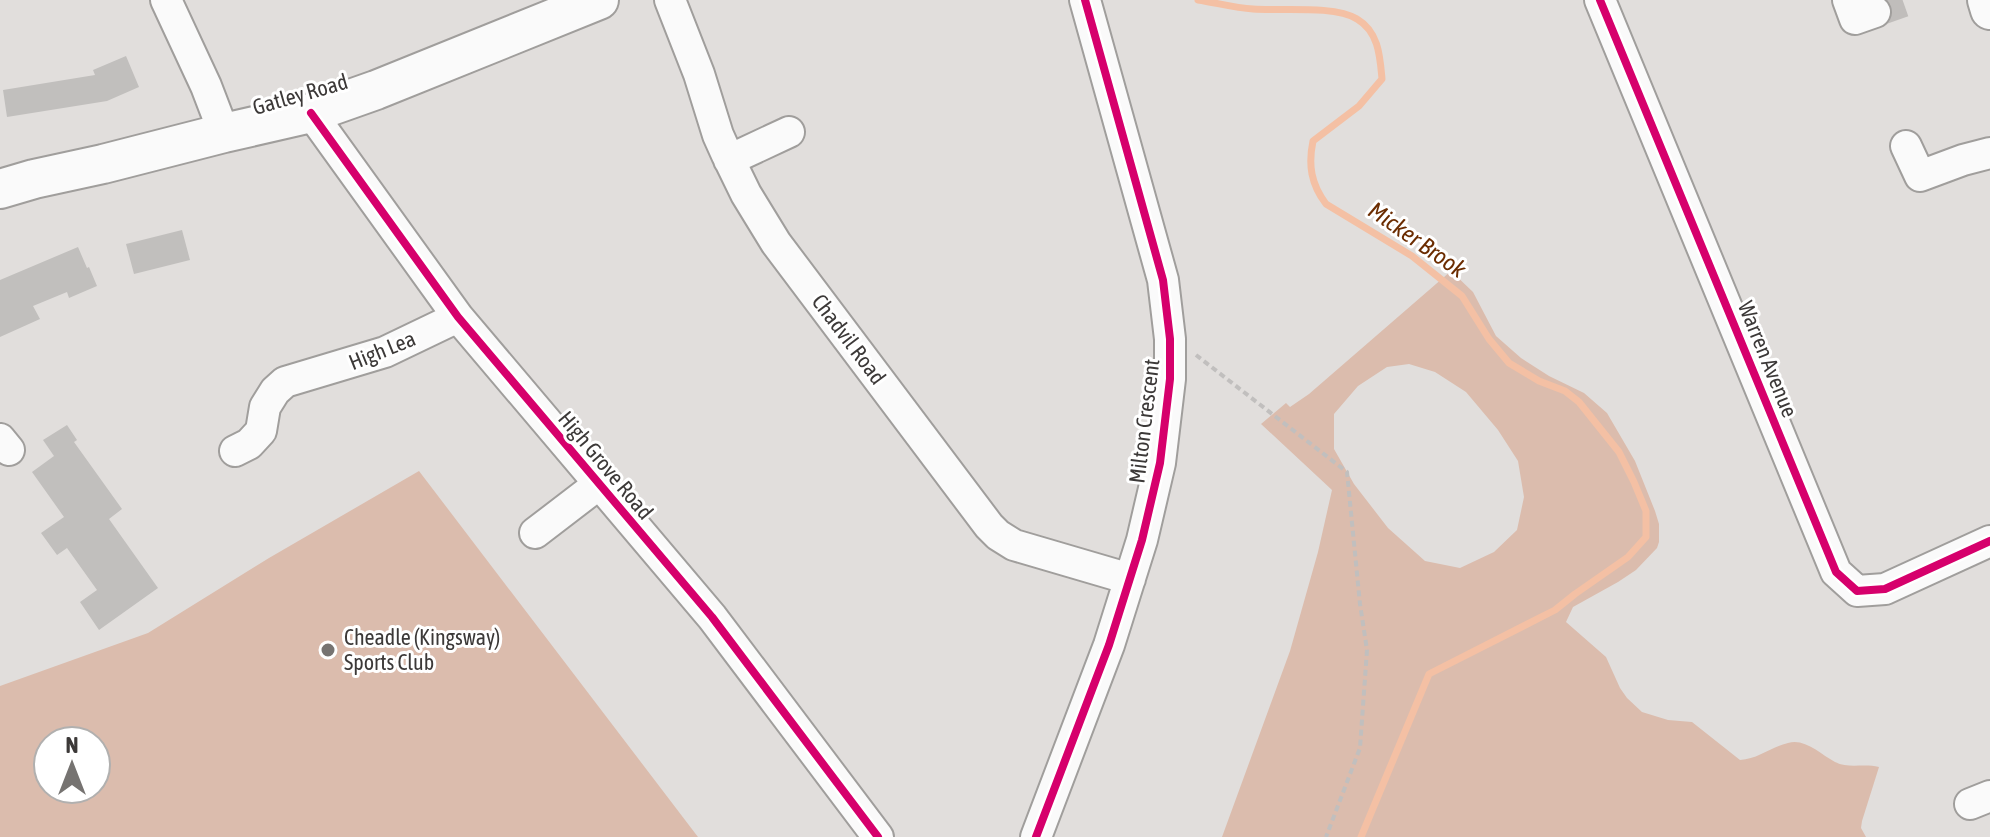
<svg xmlns="http://www.w3.org/2000/svg" width="1990" height="837" font-family="'Asap Condensed',sans-serif">
	<style>
		.green { fill: #dbbcad; fill-rule: evenodd }
		.lines { fill: none; stroke-linecap: round; stroke-linejoin: round }
		.stream { stroke: #f4c0a4; stroke-width: 7 }
		.building { fill: #c1bfbd }
		.minor-tunnel { stroke: #c0bdbb; stroke-width: 30; stroke-dasharray: 30 15; stroke-linecap: butt }
		.minor-casing { stroke: #a09e9c; stroke-width: 34 }
		.major-casing { stroke: #a09e9c; stroke-width: 42 }
		.path { stroke: #c1bfbe; stroke-width: 4; stroke-dasharray: 6 4; stroke-linecap: butt }
		.minor { stroke: #fafafa; stroke-width: 30 }
		.major { stroke: #fafafa; stroke-width: 38 }
		.cycleway-casing { stroke: #fff; stroke-width: 13 }
		.cycleway { stroke: #d6006c; stroke-width: 8 }
		.poi-dot { fill: #767371; stroke: #fff; stroke-width: 3 }
		.labels { text-anchor: middle; stroke-width: 6; stroke-linejoin: round; paint-order: stroke }
		.street-label { font-size: 22px; fill: #3c3938; stroke: #fff }
		.poi-label { font-size: 22px; fill: #3c3938; stroke: #fff; text-anchor: start }
		.water-label { font-size: 24px; font-style: italic; fill: #6b2c00; stroke: #fff }
	</style>
	<rect width="100%" height="100%" fill="#e1dedc"/>
	<path class="green" d="M1451,271L1473,292L1496,336L1521,358L1549,376L1584,393L1607,413L1635,461L1655,511L1659,524V542L1657,548L1636,570L1618,582L1573,607L1566,622L1606,657L1620,688L1627,698L1642,712L1668,720L1692,722L1740,760C1758,759 1771,747 1788,743C1805,738 1820,754 1835,762C1849,769 1864,763 1879,767L1862,821L1861,828L1866,837H1222L1290,651L1318,552L1332,490L1261,424L1286,403L1290,407L1309,394ZM1409,364L1435,372L1466,392L1498,430L1518,461L1524,497L1517,530L1494,552L1460,568L1425,561L1388,528L1354,484L1334,449V414L1358,386L1387,367Z
		M419,471L698,837H0V686L148,633L269,558ZM48,741H96V789H48Z"/>
	<g class="lines">
		<path class="stream" d="M1198,0C1217,3 1235,8 1253,9C1280,11 1335,5 1357,19C1379,32 1380,57 1382,79L1359,106L1313,141C1308,165 1311,184 1326,204L1412,256L1462,296L1489,339L1509,363L1539,381L1565,391L1579,402L1619,452L1634,482L1646,511V537L1628,557L1575,594L1555,610L1429,674L1361,837"/>
	</g>
	<path class="building" d="M126,56L139,87L107,101L7,117L3,90L95,75L93,70Z
		M182,230L190,260L134,274L126,244Z
		M78,247L87,268L89,267L97,286L69,298L67,292L33,306L40,319L0,337V280Z
		M67,425L77,440L74,442L122,509L109,519L158,588L99,630L80,602L97,590L67,548L57,555L41,533L64,517L32,472L54,456L43,440Z"/>
	<g class="lines">
		<path class="minor-tunnel" d="M1875,12L1909,0"/>
		<g class="minor-casing">
			<path id="minor" d="M166,0L206,86L224,133
				M670,0L699,74L718,135L727,155L746,194L776,243L989,526L998,535L1014,545L1130,579
				M1600,0L1836,572L1857,591L1885,589L1990,541
				M1848,0L1855,19L1875,12
				M311,113L458,317L712,617L878,837
				M1906,146L1920,176L1963,160L1990,153
				M729,160L789,132
				M0,439L9,450
				M235,451L249,444L261,431L265,407L275,391L285,382L385,352L458,317
				M535,533L599,484
				M1970,804L1990,796
				M1036,837L1109,645L1142,540L1160,463L1170,379V339L1163,280L1085,0"/>
		</g>
		<g class="major-casing">
			<path id="major" d="M1987,0L1990,10
				M0,189L34,179L103,164L224,133L311,113L376,90L599,0"/>
		</g>
		<path class="path" d="M1196,355L1347,472L1360,604L1367,650L1360,748L1326,837"/>
		<use href="#minor" class="minor"/>
		<use href="#major" class="major"/>
		<g class="cycleway-casing">
			<path id="cycleway" d="M1600,0L1836,572L1857,591L1885,589L1990,541
				M311,113L458,317L712,617L878,837
				M1036,837L1109,645L1142,540L1160,463L1170,379V339L1163,280L1085,0"/>
		</g>
		<use href="#cycleway" class="cycleway"/>
	</g>
	<circle class="poi-dot" cx="328" cy="650" r="8"/>
	<g class="labels">
		<g class="street-label">
			<text transform="translate(300 94) rotate(-16)" y="8">Gatley Road</text>
			<text transform="translate(849 339) rotate(53)" y="8">Chadvil Road</text>
			<text transform="translate(382 350) rotate(-22)" y="8">High Lea</text>
			<text transform="translate(1768 359) rotate(68)" y="8">Warren Avenue</text>
			<text transform="translate(1144 421) rotate(-83)" y="8">Milton Crescent</text>
			<text transform="translate(606 465) rotate(50)" y="8">High Grove Road</text>
		</g>
		<g class="poi-label">
			<text x="344" y="645">Cheadle (Kingsway)<tspan x="344" dy="25">Sports Club</tspan></text>
		</g>
		<g class="water-label">
			<text transform="translate(1417 240) rotate(35)" y="8">Micker Brook</text>
		</g>
	</g>
	<g transform="translate(72 765)"><circle r="38" fill="#ffffff" stroke="#b1b0af" stroke-width="2"/>
	<path d="M0-6L14 30L0 20L-14 30Z" fill="#767371"/>
	<text y="-12" font-size="22" font-weight="bold" text-anchor="middle" fill="#3c3938">N</text>
	</g>
</svg>
